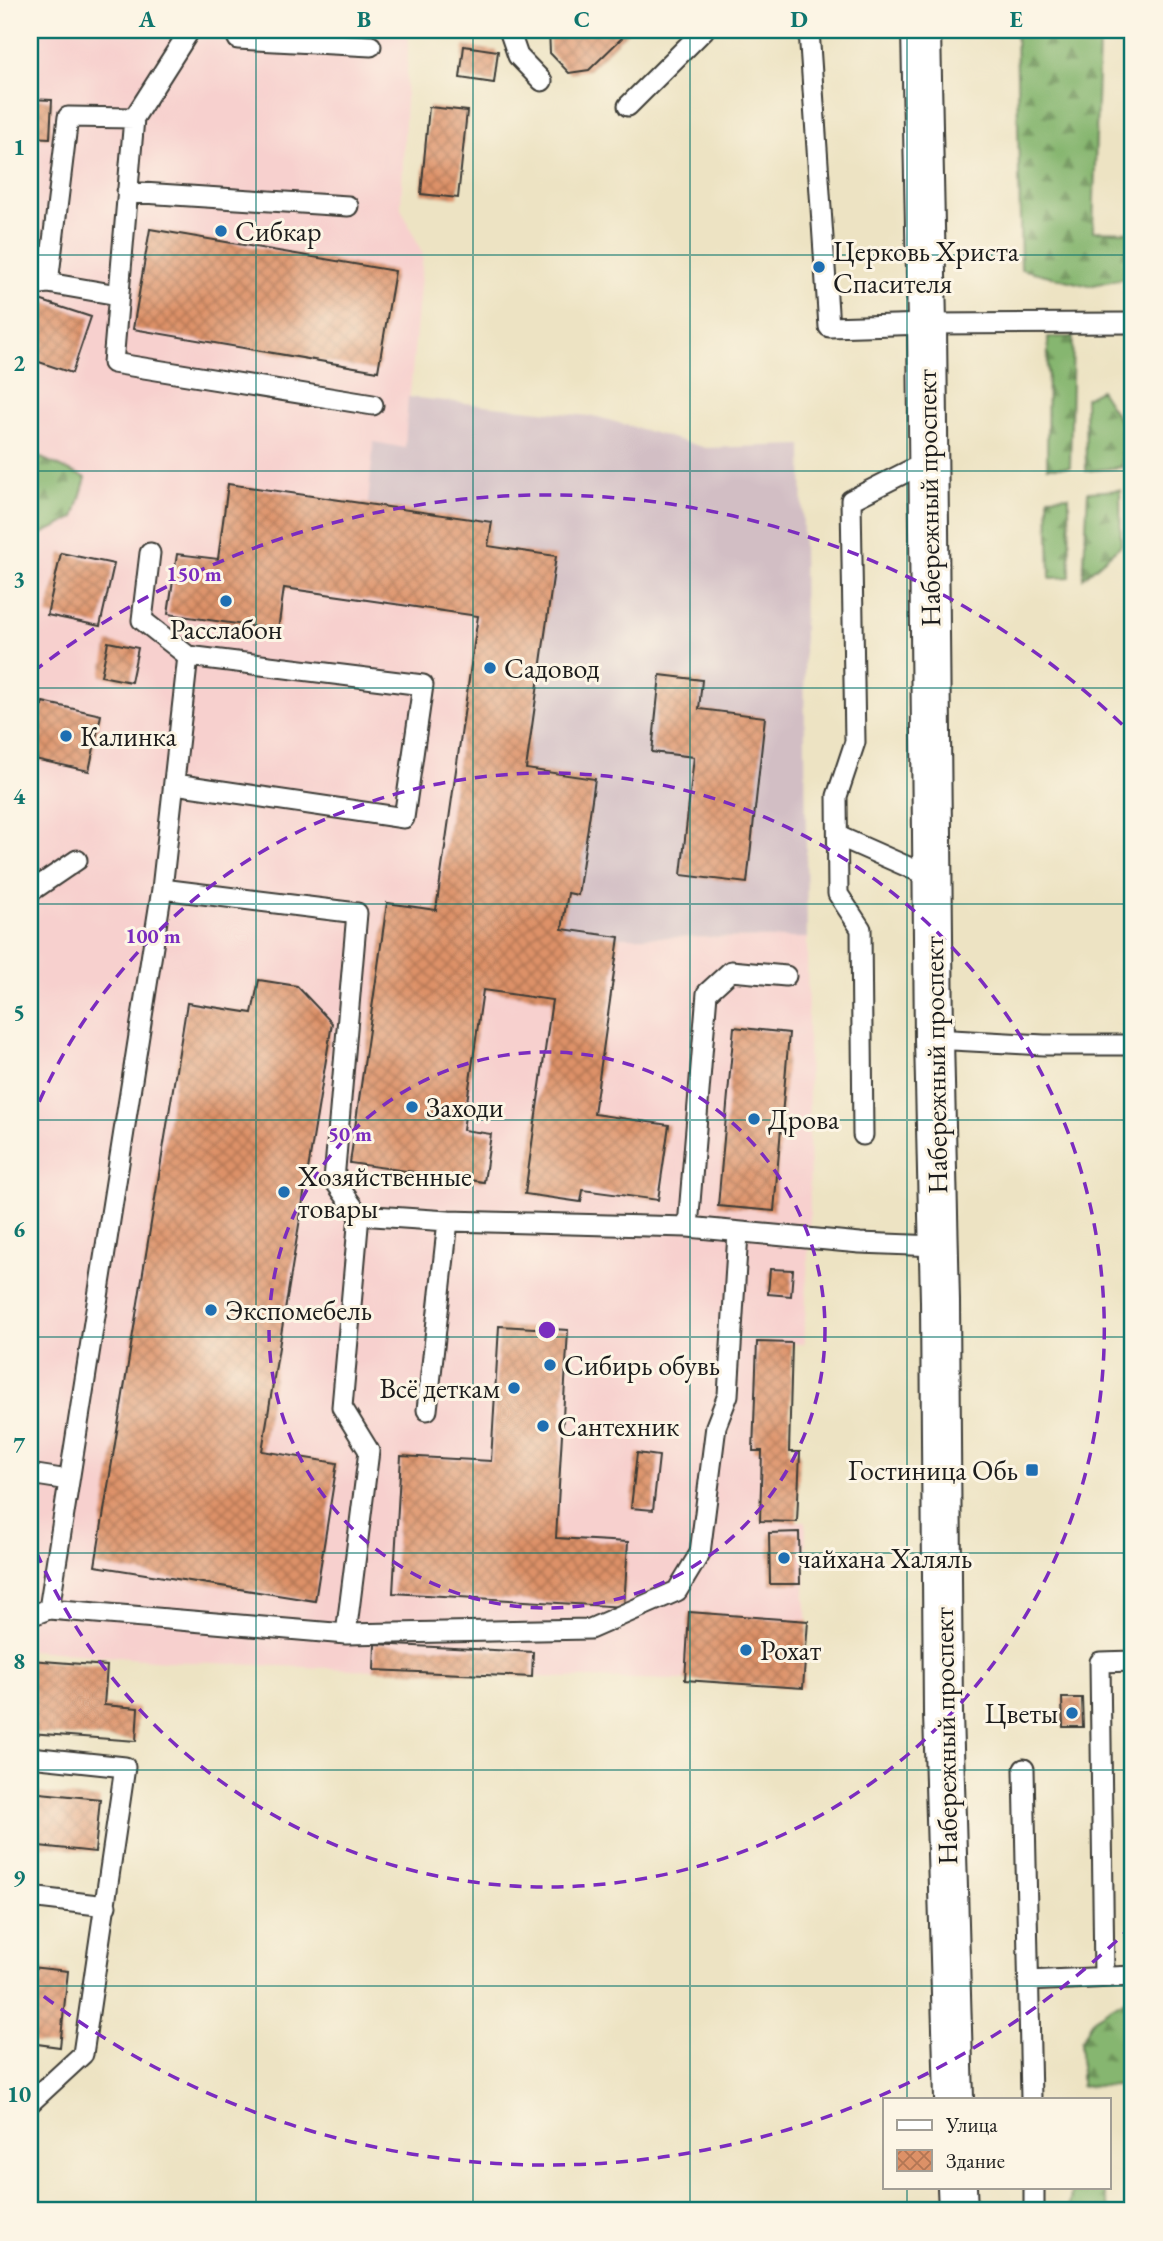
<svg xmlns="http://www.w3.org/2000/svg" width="1163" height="2241" font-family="'EB Garamond',serif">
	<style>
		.built { fill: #f7d0ce }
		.industrial { fill: #d2bec4 }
		.forest { fill: url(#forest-firs); stroke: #516946; stroke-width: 2 }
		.building { fill: url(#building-cross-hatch) }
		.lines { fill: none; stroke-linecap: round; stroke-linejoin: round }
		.service-casing { stroke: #3b3a35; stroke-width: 23 }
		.secondary-casing { stroke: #3b3a35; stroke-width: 42 }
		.service { stroke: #fff; stroke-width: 19 }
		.secondary { stroke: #fff; stroke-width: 38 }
		.grid { fill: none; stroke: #0f766e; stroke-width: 2; stroke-opacity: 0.55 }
		.ring { fill: none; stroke: #7b2cbf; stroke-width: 3.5; stroke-dasharray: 12 9 }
		.poi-dot { fill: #1f6fb2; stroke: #fcf5e5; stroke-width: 2.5 }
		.labels { text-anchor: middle; stroke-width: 6; stroke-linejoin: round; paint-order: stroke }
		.poi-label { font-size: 28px; fill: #1c1c1c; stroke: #fcf5e5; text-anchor: start }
		.street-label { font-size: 28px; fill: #1c1c1c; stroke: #fcf5e5 }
		.centre { fill: #7b2cbf; stroke: #fcf5e5; stroke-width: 3.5 }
		.ring-label { font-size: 21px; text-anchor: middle; font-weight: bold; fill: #7b2cbf; stroke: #fcf5e5; stroke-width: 6; stroke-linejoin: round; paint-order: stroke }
		.neatline { fill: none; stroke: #0f766e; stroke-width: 2.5 }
		.grid-label { font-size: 23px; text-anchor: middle; font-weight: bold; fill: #0f766e }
	</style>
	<defs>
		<pattern id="forest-firs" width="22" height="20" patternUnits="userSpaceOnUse" patternTransform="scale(1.75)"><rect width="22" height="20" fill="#86b66f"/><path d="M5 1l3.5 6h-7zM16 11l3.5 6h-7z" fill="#6d935a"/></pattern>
		<pattern id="building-cross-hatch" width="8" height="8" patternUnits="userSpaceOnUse" patternTransform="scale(1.75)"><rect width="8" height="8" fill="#dd9167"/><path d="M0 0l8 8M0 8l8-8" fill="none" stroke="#b27654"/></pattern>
	</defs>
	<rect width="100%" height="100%" fill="#fcf5e5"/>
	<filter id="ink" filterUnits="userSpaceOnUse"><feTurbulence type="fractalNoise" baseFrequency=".0143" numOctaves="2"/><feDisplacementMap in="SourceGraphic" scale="14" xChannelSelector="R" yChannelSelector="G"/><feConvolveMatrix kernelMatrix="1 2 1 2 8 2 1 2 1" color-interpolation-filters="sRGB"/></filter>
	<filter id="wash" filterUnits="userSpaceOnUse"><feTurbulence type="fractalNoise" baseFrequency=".00686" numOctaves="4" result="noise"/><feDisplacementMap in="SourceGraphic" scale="28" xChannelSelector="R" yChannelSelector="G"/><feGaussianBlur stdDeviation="1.57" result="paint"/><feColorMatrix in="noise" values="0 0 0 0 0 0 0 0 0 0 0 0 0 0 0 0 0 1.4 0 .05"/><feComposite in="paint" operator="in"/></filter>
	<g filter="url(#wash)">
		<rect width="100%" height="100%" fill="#ede3c3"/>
		<path class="built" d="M30,30H409L401,208L423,255L405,448L368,504L492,522L504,920L619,937L807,938L810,1212L804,1344L757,1342L753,1450L762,1451L760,1521H806L805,1599L808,1621L803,1688L685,1680L532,1677L167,1661L30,1650Z"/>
		<path class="industrial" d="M408,397L598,417L706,448L802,445L807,938L619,937L504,920L488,546L491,522L368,504L374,442L405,448Z"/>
		<path class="forest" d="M1016,30H1095L1099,40L1093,231L1133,232V276L1089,286L1021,269Z
			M1048,337H1073L1070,467H1047Z
			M1100,390L1122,424V467L1086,471L1085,398Z
			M30,453L86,478L74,518L32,539L30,544Z
			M1120,490L1121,545L1083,578L1088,492Z
			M1069,496L1070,577L1050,578L1048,497Z
			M1133,1994V2075L1120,2085L1081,2086V2041L1094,2018Z
			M1090,2187H1102L1110,2211H1069L1071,2192Z"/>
		<g id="blocks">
			<path class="building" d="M549,30H630L589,70L569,73L550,53Z
				M464,46L498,51L494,83L460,78Z
				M30,99L52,100L50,138L30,137Z
				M429,107L467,111L458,198L421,194Z
				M150,229L395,271L378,371L133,329Z
				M33,298L91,317L72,373L30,359V307Z
				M228,484L492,522L488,546L556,556L526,769L595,779L578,895L568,893L562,929L619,937L594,1114L669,1125L658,1200L583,1190L581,1202L525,1194L552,1000L483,990L463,1130L491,1134L484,1182L350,1163L387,903L436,910L478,616L284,588L278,630L168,614L177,554L218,559Z
				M61,553L114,564L100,626L47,615Z
				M108,642L138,648L131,682L101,676Z
				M660,675L702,680L699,709L765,717L747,883L681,875L694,757L652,752Z
				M43,702L101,715L89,771L30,758Z
				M259,980L297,986L332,1023L262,1451L337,1463L315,1601L95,1566L187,1003L252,1013Z
				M734,1027L789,1033L774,1211L718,1206Z
				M770,1269L793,1270L791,1296L768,1294Z
				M499,1326L568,1330L556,1538L628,1542L624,1607L393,1593L401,1456L491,1461Z
				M757,1342L792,1343L789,1452H800L797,1522L760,1521L762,1451H753Z
				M637,1453L659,1456L653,1510L631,1508Z
				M799,1532L800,1584H770L769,1533Z
				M689,1612L808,1621L803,1688L685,1680Z
				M375,1644L533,1652L532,1677L374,1670Z
				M30,1660L107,1666L104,1705L138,1708L136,1741L30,1733Z
				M1062,1698H1082L1083,1727H1063Z
				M30,1792L100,1799L95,1852L30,1845Z
				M30,1967L68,1971L60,2047L30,2043Z"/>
		</g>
	</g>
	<g filter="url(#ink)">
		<use href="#blocks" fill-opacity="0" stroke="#3b3a35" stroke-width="2"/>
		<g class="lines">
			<g class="service-casing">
				<path id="service" d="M190,30L134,118L113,363L373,405
					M234,30L238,39L371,46
					M509,30L518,56L542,81
					M809,30L829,327L927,324L1133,323
					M628,106L704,30
					M127,192L348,206
					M48,283L68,117L134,118
					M30,286L48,283L118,295
					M150,553L142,620L188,656
					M838,836L933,878
					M162,889L357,913L334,1180L359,1215L342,1407L369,1451L346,1634
					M30,892L77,860
					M934,1039L1044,1045H1133
					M863,1135L861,929L838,894L837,796L855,742L851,500L928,461
					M359,1215L448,1221L688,1227L860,1243L937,1246
					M688,1227L707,993L731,971L786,976
					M427,1410L448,1221
					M30,1474L68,1480
					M49,1609L162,889L188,656L423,685L404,818L175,784
					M30,1616L49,1609L346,1634L590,1629L677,1591L700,1553L716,1426L728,1395L738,1233
					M30,1757L125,1767L83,2054L30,2103
					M1024,1769L1031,2099
					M30,1897L106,1906
					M1104,1977L1100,1662L1133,1661
					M1028,1981L1133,1976
					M1034,2187V2211"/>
			</g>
			<g class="secondary-casing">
				<path id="secondary" d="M921,30L927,324L934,1039L940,1301L943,1713L954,2099
					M957,2187L958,2211"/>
			</g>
			<use href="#service" class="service"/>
			<use href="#secondary" class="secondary"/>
		</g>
	</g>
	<path class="grid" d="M256,30V2211M473,30V2211M690,30V2211M907,30V2099M30,255H1133M30,471H1133M30,688H1133M30,904H1133M30,1120H1133M30,1337H1133M30,1553H1133M30,1770H1133M30,1986H1133M907,2187V2211"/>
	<g class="ring">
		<circle cx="547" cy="1330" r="278"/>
		<path d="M31 1121A557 557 0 1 1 31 1539"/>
		<path d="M1132 1926A835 835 0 0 1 33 1988M33 672A835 835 0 0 1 1132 734"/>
	</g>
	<g class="poi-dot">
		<circle cx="221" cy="231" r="7"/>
		<circle cx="819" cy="267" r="7"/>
		<circle cx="226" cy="601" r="7"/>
		<circle cx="490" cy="668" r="7"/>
		<circle cx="66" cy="736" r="7"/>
		<circle cx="412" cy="1107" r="7"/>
		<circle cx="754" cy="1119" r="7"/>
		<circle cx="284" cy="1192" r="7"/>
		<circle cx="211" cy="1310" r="7"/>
		<circle cx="550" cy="1365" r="7"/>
		<circle cx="514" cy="1388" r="7"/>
		<circle cx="543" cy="1426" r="7"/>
		<rect x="1025" y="1463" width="14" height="14" rx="3.5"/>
		<circle cx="784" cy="1558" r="7"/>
		<circle cx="746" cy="1650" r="7"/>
		<circle cx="1072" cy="1713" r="7"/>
	</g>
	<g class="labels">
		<g class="poi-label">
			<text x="235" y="241">Сибкар</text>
			<text x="833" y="261">Церковь Христа<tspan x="833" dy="32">Спасителя</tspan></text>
			<text x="226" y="639" text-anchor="middle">Расслабон</text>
			<text x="504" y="678">Садовод</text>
			<text x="80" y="746">Калинка</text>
			<text x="426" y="1117">Заходи</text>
			<text x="768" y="1129">Дрова</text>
			<text x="298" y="1186">Хозяйственные<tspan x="298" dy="32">товары</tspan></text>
			<text x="225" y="1320">Экспомебель</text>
			<text x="564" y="1375">Сибирь обувь</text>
			<text x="500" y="1398" text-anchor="end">Всё деткам</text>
			<text x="557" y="1436">Сантехник</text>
			<text x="1018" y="1480" text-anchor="end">Гостиница Обь</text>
			<text x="798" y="1568">чайхана Халяль</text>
			<text x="760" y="1660">Рохат</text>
			<text x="1058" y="1723" text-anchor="end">Цветы</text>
		</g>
		<g class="street-label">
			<text transform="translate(928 498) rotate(-91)" y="10">Набережный проспект</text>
			<text transform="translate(935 1065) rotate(-91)" y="10">Набережный проспект</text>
			<text transform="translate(945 1736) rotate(-91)" y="10">Набережный проспект</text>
		</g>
	</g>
	<circle cx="547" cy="1330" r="10" class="centre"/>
	<g class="ring-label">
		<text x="194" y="581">150 m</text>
		<text x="153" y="943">100 m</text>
		<text x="350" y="1141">50 m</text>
	</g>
	<rect width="1163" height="2241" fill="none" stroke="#fcf5e5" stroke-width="77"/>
	<rect x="883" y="2098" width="228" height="91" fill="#fcf5e5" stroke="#a29e95" stroke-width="2"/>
	<rect x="897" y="2120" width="35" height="10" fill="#ffffff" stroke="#a29e95" stroke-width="2"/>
	<text x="946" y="2132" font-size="21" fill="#1c1c1c">Улица</text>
	<rect x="897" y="2150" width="35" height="21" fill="url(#building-cross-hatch)" stroke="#a29e95" stroke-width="2"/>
	<text x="946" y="2168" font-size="21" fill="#1c1c1c">Здание</text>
	<rect x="38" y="38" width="1086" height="2164" class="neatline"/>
	<g class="grid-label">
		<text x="147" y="27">A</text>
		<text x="364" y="27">B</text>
		<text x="582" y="27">C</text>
		<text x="799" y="27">D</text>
		<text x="1016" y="27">E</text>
		<text x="19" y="155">1</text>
		<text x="19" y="371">2</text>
		<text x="19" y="587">3</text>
		<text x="19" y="804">4</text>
		<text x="19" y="1020">5</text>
		<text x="19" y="1237">6</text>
		<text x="19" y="1453">7</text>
		<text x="19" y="1669">8</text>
		<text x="19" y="1886">9</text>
		<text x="19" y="2102">10</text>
	</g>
</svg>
